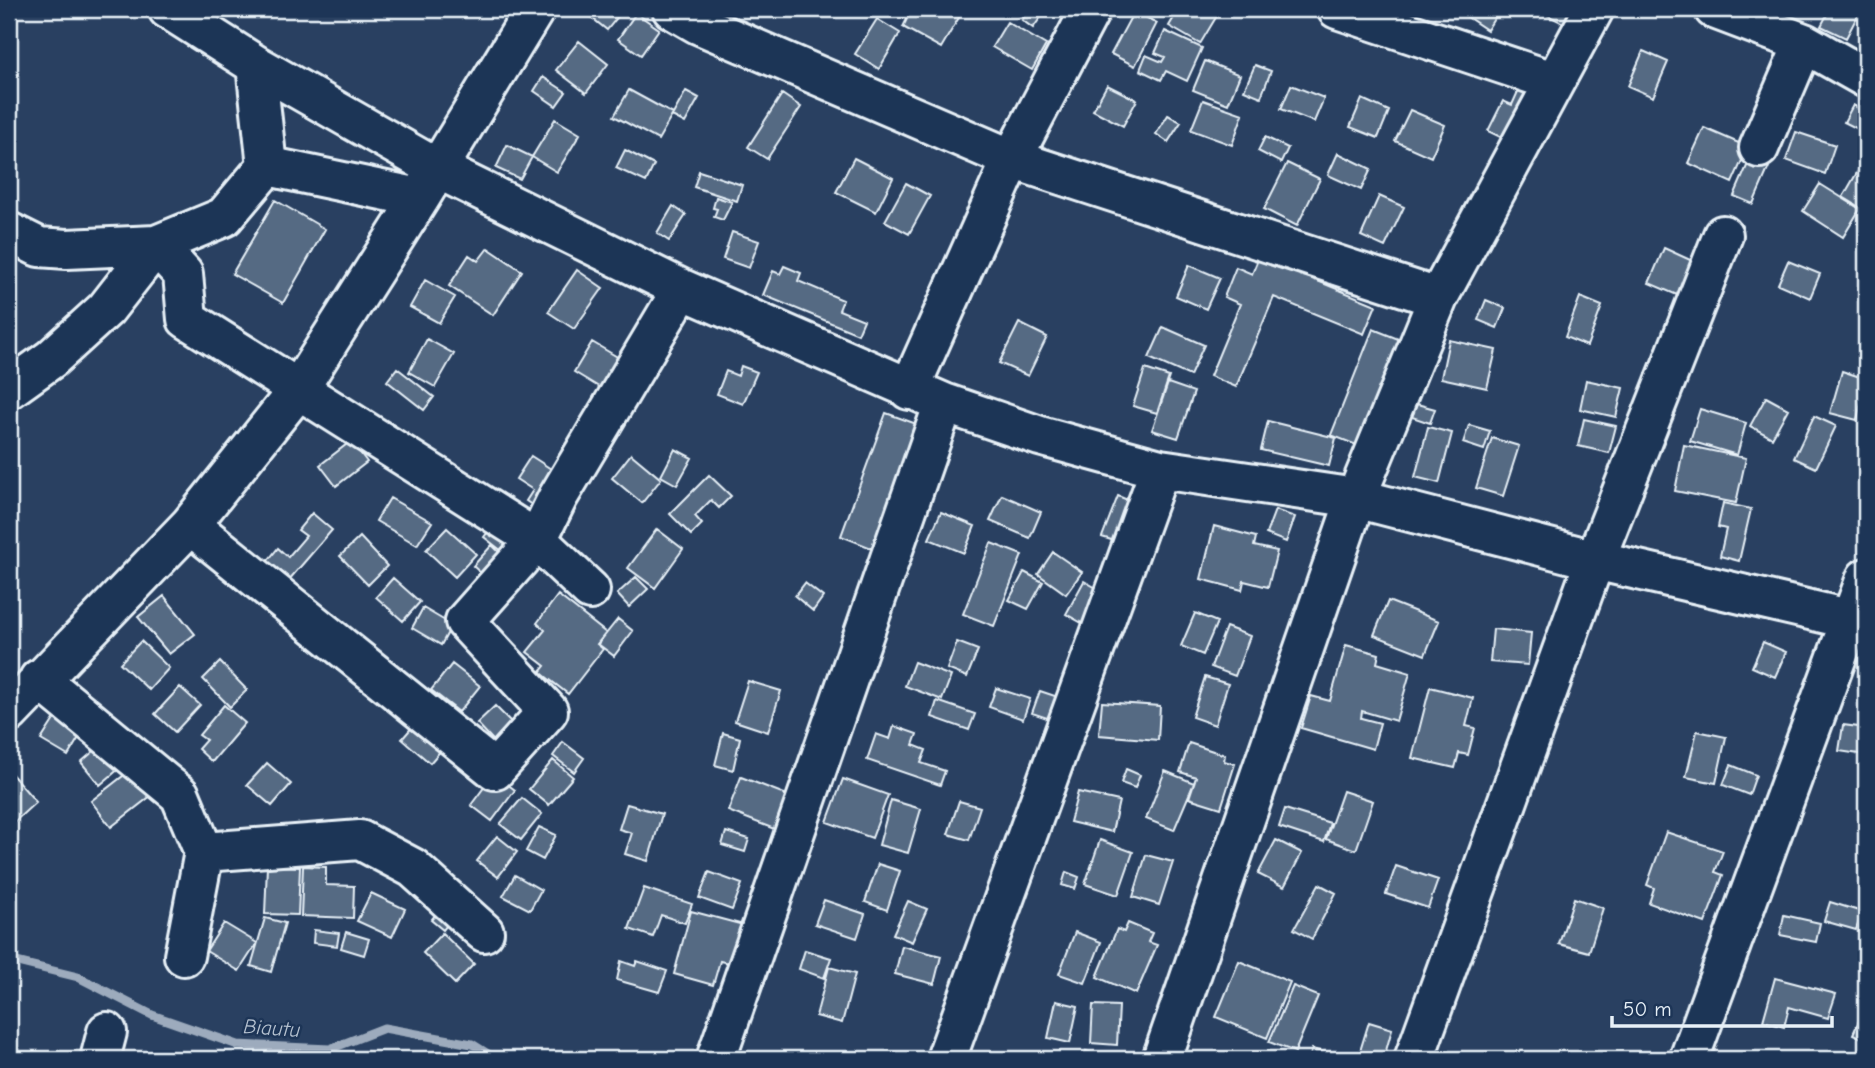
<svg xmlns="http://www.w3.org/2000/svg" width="1875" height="1068" font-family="'Comic Neue',sans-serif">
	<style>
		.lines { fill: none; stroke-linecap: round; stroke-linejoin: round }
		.stream { stroke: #9dabbd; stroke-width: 9 }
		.building { fill: #556a83; stroke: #e8f1f8; stroke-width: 2 }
		.minor-casing { stroke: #e8f1f8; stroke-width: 44 }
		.minor { stroke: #1d3557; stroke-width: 38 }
		.labels { text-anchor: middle; stroke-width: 5; stroke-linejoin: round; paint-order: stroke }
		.water-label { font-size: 21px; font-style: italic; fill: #b6c2d0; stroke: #1d3557 }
	</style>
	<rect width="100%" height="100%" fill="#294061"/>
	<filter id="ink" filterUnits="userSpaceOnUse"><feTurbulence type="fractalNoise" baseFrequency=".0143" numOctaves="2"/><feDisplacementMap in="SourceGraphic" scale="14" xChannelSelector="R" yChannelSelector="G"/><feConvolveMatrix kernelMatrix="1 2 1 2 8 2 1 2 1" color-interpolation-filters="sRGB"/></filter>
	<g filter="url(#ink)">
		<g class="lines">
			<path class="stream" d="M9,960L78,977L152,1015L238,1045L330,1049L384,1028L472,1044L496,1059"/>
		</g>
		<path class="building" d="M581,9H621L623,10L607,30Z
			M964,9L941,48L903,27L907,19L892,10Z
			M1008,9H1025L1021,16Z
			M1030,9L1043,14L1033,28L1022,20Z
			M1179,9H1221L1200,44L1169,26Z
			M1467,9H1500L1487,30L1463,14Z
			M1540,9H1585L1575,29L1539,11Z
			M1830,9H1861L1846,38L1821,26Z
			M1134,11L1157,23L1135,66L1111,54Z
			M636,13L659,29L641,55L618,39Z
			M877,19L900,33L879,69L855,54Z
			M1007,22L1046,45L1032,70L992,47Z
			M1165,31L1202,48L1187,81L1166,71L1161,80L1140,70L1146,55L1162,62L1165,57L1155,53Z
			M579,41L608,64L586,93L556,70Z
			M1643,51L1668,62L1653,97L1628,86Z
			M1205,61L1240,75L1228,104L1193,90Z
			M1255,65L1271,71L1261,97L1244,90Z
			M543,77L566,92L556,106L534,91Z
			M1107,85L1137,100L1123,126L1093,110Z
			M1291,85L1324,98L1314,122L1281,109Z
			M1520,87L1548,101L1525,149L1488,131L1503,101L1512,105Z
			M629,90L673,114L658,140L614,116Z
			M686,91L699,98L685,123L672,116Z
			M782,94L801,107L767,159L748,147Z
			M1362,99L1389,111L1378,138L1350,127Z
			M1203,100L1243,114L1232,145L1191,130Z
			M1853,105L1866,112V133L1844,122Z
			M1410,110L1445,125L1431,157L1395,141Z
			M1168,115L1181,122L1168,142L1156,134Z
			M555,119L580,134L557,172L532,157Z
			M1704,128L1748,147L1732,183L1688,163Z
			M1796,132L1835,145L1825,174L1786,160Z
			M1265,137L1288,148L1281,163L1258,151Z
			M507,145L532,157L520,179L496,168Z
			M625,150L654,165L646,182L616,168Z
			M1338,153L1371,169L1361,190L1328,175Z
			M854,158L893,178L876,212L836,192Z
			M1750,159L1769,167L1753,204L1734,196Z
			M1287,163L1320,179L1297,226L1264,209Z
			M1859,169L1866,173V211L1843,197Z
			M699,171L742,185L737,201L694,187Z
			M906,183L930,196L909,234L885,221Z
			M1820,184L1860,209L1843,237L1803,211Z
			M1379,196L1404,207L1385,247L1361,236Z
			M716,197L732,202L723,220L714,217L717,209L713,208Z
			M275,200L325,229L283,303L232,274Z
			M673,206L686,215L669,241L657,233Z
			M732,232L759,241L749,268L723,259Z
			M488,248L522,271L493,315L449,286L469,255L478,261Z
			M1664,248L1699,264L1684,298L1649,283Z
			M1259,257L1376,305L1364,334L1274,297L1236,387L1210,376L1240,304L1224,297L1236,267L1252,274Z
			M1788,261L1820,274L1810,298L1778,284Z
			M1189,265L1220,278L1206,309L1176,296Z
			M784,266L801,273L798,281L843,300L839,310L864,320L858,334L763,295L773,271L780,274Z
			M577,270L603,288L574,329L548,312Z
			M425,280L455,297L439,323L410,307Z
			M1580,297L1602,306L1587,346L1565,337Z
			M1486,300L1505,308L1497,328L1478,320Z
			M1019,323L1047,337L1028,376L999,363Z
			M1163,327L1204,345L1190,376L1149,358Z
			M1373,329L1401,340L1359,446L1331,435Z
			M427,339L454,354L435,387L409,372Z
			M1449,340L1496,350L1487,388L1441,378Z
			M592,342L631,365L612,395L574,372Z
			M741,366L757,372L743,404L717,394L726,371L738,376Z
			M397,368L434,397L424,410L387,381Z
			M1145,369L1169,377L1157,413L1133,406Z
			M1842,371L1866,379L1857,420L1830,413Z
			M1586,380L1623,388L1616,417L1580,409Z
			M1168,383L1194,392L1178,438L1152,430Z
			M1766,397L1788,409L1772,438L1750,426Z
			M1417,404L1435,409L1430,423L1412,417Z
			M1700,409L1746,423L1737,455L1690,441Z
			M886,413L925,427L879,551L841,536Z
			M1814,416L1836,426L1816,468L1794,458Z
			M1584,419L1616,426L1609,453L1578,446Z
			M1268,421L1336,438L1329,466L1261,450Z
			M1469,425L1490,431L1484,450L1463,443Z
			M1428,427L1452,433L1439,483L1415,477Z
			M1492,438L1519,446L1503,496L1476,488Z
			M351,441L367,462L336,486L320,465Z
			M1684,445L1746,458L1736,503L1675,491Z
			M675,449L692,458L677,485L661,476Z
			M631,454L661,479L642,503L612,478Z
			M531,456L568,480L542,512L526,501L533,490L516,479Z
			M709,475L731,496L719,508L711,500L695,516L702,524L691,535L670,514Z
			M1002,495L1041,512L1030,538L990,521Z
			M1118,496L1142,506L1127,545L1102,537Z
			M390,498L432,522L417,545L376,521Z
			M1723,503L1751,509L1739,561L1720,556L1726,529L1718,527Z
			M1275,510L1295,517L1286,542L1266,534Z
			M941,512L975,526L964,553L929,539Z
			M312,513L332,530L288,581L266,563L278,548L288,557L306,536L298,530Z
			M498,519L521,538L507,555L484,537Z
			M1214,526L1256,537L1254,546L1277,551L1268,587L1244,581L1242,590L1201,579Z
			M447,528L476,554L455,577L426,550Z
			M657,529L683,549L655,588L628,568Z
			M360,537L387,566L368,585L340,556Z
			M991,543L1022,555L994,626L963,614Z
			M492,545L503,556L484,576L473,566Z
			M1053,552L1082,572L1066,594L1038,574Z
			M1024,572L1043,582L1028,609L1009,600Z
			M636,577L648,589L629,607L617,594Z
			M393,578L420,602L403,621L376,597Z
			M1084,581L1105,593L1087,626L1066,614Z
			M805,583L823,597L813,611L795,596Z
			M558,595L606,633L597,644L603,649L568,694L540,672L545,666L527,652L545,630L537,623Z
			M164,596L195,634L169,654L138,617Z
			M1388,601L1439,621L1425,655L1374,635Z
			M423,608L452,625L441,645L412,628Z
			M1195,613L1217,622L1203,655L1181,646Z
			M618,619L633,631L614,656L598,644Z
			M1226,627L1250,636L1235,676L1211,667Z
			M1493,629L1531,633L1528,665L1490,662Z
			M141,641L169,668L149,690L120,663Z
			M957,642L978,650L967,677L947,669Z
			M1763,642L1786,652L1775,677L1752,667Z
			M1346,645L1379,654L1377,663L1410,673L1396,721L1362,711L1361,718L1380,723L1373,749L1301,728L1311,696L1330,701Z
			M220,662L247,690L230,707L203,679Z
			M914,662L951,676L942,700L905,686Z
			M452,664L480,686L459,712L431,690Z
			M1205,677L1228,684L1215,725L1192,717Z
			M748,681L781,691L768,732L735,721Z
			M180,687L200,705L175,732L155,714Z
			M1430,687L1473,698L1466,726L1475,728L1468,755L1459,753L1455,768L1412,758Z
			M996,688L1030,699L1023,719L989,707Z
			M1040,691L1061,698L1053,720L1032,713Z
			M937,701L975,714L969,730L932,717Z
			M1102,702L1160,706L1158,740L1099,735Z
			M224,705L245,723L212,762L198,749L206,740L199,735Z
			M495,706L522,733L503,751L477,723Z
			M421,717L449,741L430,763L402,739Z
			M55,718L81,734L68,756L41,740Z
			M1843,725L1866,728V755L1839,751Z
			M894,726L917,734L913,745L926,750L921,763L945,771L940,785L867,760L876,734L890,739Z
			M1697,731L1726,737L1716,783L1686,777Z
			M723,733L740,738L733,770L715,765Z
			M108,739L127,762L100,785L81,762Z
			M563,742L584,758L574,772L553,756Z
			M1189,743L1225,755L1224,761L1235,764L1221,808L1189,798L1196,777L1180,772Z
			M553,760L573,777L549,805L529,789Z
			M267,763L291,784L272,806L247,785Z
			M1731,765L1756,775L1749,795L1723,785Z
			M132,769L152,795L111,827L91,801Z
			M1126,769L1140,775L1135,788L1121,783Z
			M9,771L36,802L13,823L9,818Z
			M1165,771L1194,783L1174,830L1146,819Z
			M494,774L515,790L492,821L471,805Z
			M741,777L795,798L782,832L728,811Z
			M843,779L888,795L872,838L827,822Z
			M1343,791L1373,801L1356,850L1326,839Z
			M1078,792L1119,801L1112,832L1070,822Z
			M522,798L542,814L521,840L500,824Z
			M891,800L921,809L908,853L879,845Z
			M959,801L980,807L969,840L948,834Z
			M627,804L662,814L648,861L625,854L632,833L619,829Z
			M1285,809L1330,823L1324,842L1279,827Z
			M539,827L556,835L543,860L526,851Z
			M726,832L749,839L745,852L722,845Z
			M1666,832L1723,851L1715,872L1723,875L1705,923L1649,903L1654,888L1647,885Z
			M497,836L517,852L498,877L477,861Z
			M1100,840L1133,852L1118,895L1085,884Z
			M1276,840L1302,853L1284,887L1258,874Z
			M1146,855L1173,862L1159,905L1133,897Z
			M878,864L900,871L887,910L865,902Z
			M267,866L300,867L298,915L265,914Z
			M303,866L326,867V885L354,886L353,918L301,916Z
			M1396,866L1438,880L1428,908L1386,894Z
			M709,872L742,884L732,910L699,898Z
			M1066,872L1079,877L1075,889L1062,885Z
			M515,875L541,890L530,910L503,896Z
			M1319,884L1336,893L1312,939L1294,929Z
			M644,888L692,904L685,923L661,915L653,937L629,929Z
			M371,893L405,909L392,937L357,921Z
			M1574,898L1603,908L1589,952L1559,944Z
			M824,900L865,914L857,938L815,924Z
			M908,901L927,909L912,942L893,934Z
			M1830,902L1862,912L1856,930L1824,921Z
			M441,908L453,917L443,930L431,920Z
			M691,911L751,927L741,966L720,961L713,985L674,974Z
			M1784,915L1820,923L1816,942L1780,935Z
			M265,918L285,923L271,972L251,966Z
			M224,923L257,943L239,971L206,951Z
			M1128,923L1152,933L1148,942L1157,945L1136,994L1097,977L1117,929L1124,932Z
			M314,930L339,933L337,946L313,943Z
			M346,932L369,939L364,955L341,948Z
			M1075,932L1101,942L1085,983L1059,974Z
			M442,933L474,964L455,984L423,953Z
			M902,946L941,956L934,984L895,974Z
			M805,950L831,958L824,978L799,969Z
			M621,961L635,966L637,961L667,971L659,992L617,980Z
			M1239,961L1290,982L1267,1038L1216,1017Z
			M829,967L855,974L842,1023L816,1016Z
			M1775,978L1836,994L1828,1018L1789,1007L1784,1027L1763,1021Z
			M1293,986L1318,996L1295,1052L1269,1042Z
			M1056,1001L1078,1006L1070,1043L1048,1038Z
			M1093,1005L1119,1006L1117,1045L1091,1043Z
			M1866,1005V1040L1853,1034Z
			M1369,1022L1392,1029L1384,1058L1360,1051Z
			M1312,1049L1347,1059H1309Z
			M1086,1051L1108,1059H1083Z
			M40,1052L62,1059H37Z"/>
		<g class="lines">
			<g class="minor-casing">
				<path id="minor" d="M168,9L256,65L438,169L682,289L944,403L1040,436L1160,469L1356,498L1595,560L1866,623
					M672,9L698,24L1012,159L1438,298
					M1337,9L1553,81
					M1714,9L1804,43L1866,78
					M256,65L267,166
					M1759,148L1804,43
					M9,232L39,247L67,249L156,245L183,274L187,319L537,540L590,590
					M9,389L51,359L106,309L156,245L224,217L267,166L420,198
					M909,390L1012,159L1091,9
					M190,525L495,770L548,711L465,621L537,540L558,497L682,289
					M39,679L180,795L204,852L184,956
					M9,713L190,525L298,390L420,198L535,9
					M204,852L360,840L413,868L484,932
					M100,1059L107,1032
					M716,1059L944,403
					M946,1059L1160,469
					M1162,1059L1356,498L1438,298L1594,9
					M1414,1059L1595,560L1723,235
					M1689,1059L1866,578"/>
			</g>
			<use href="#minor" class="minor"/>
		</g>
	</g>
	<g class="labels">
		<g class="water-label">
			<text transform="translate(272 1028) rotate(4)" y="7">Biautu</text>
		</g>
	</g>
	<rect width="1875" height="1068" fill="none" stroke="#1d3557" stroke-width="35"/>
	<rect x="18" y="18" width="1840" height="1033" fill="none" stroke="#e8f1f8" stroke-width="2.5" filter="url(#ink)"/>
	<path d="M1612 1016v10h220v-10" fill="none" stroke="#e8f1f8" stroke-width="3.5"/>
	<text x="1623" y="1016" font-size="21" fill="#e8f1f8" stroke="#1d3557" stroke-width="5" paint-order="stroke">50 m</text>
</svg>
